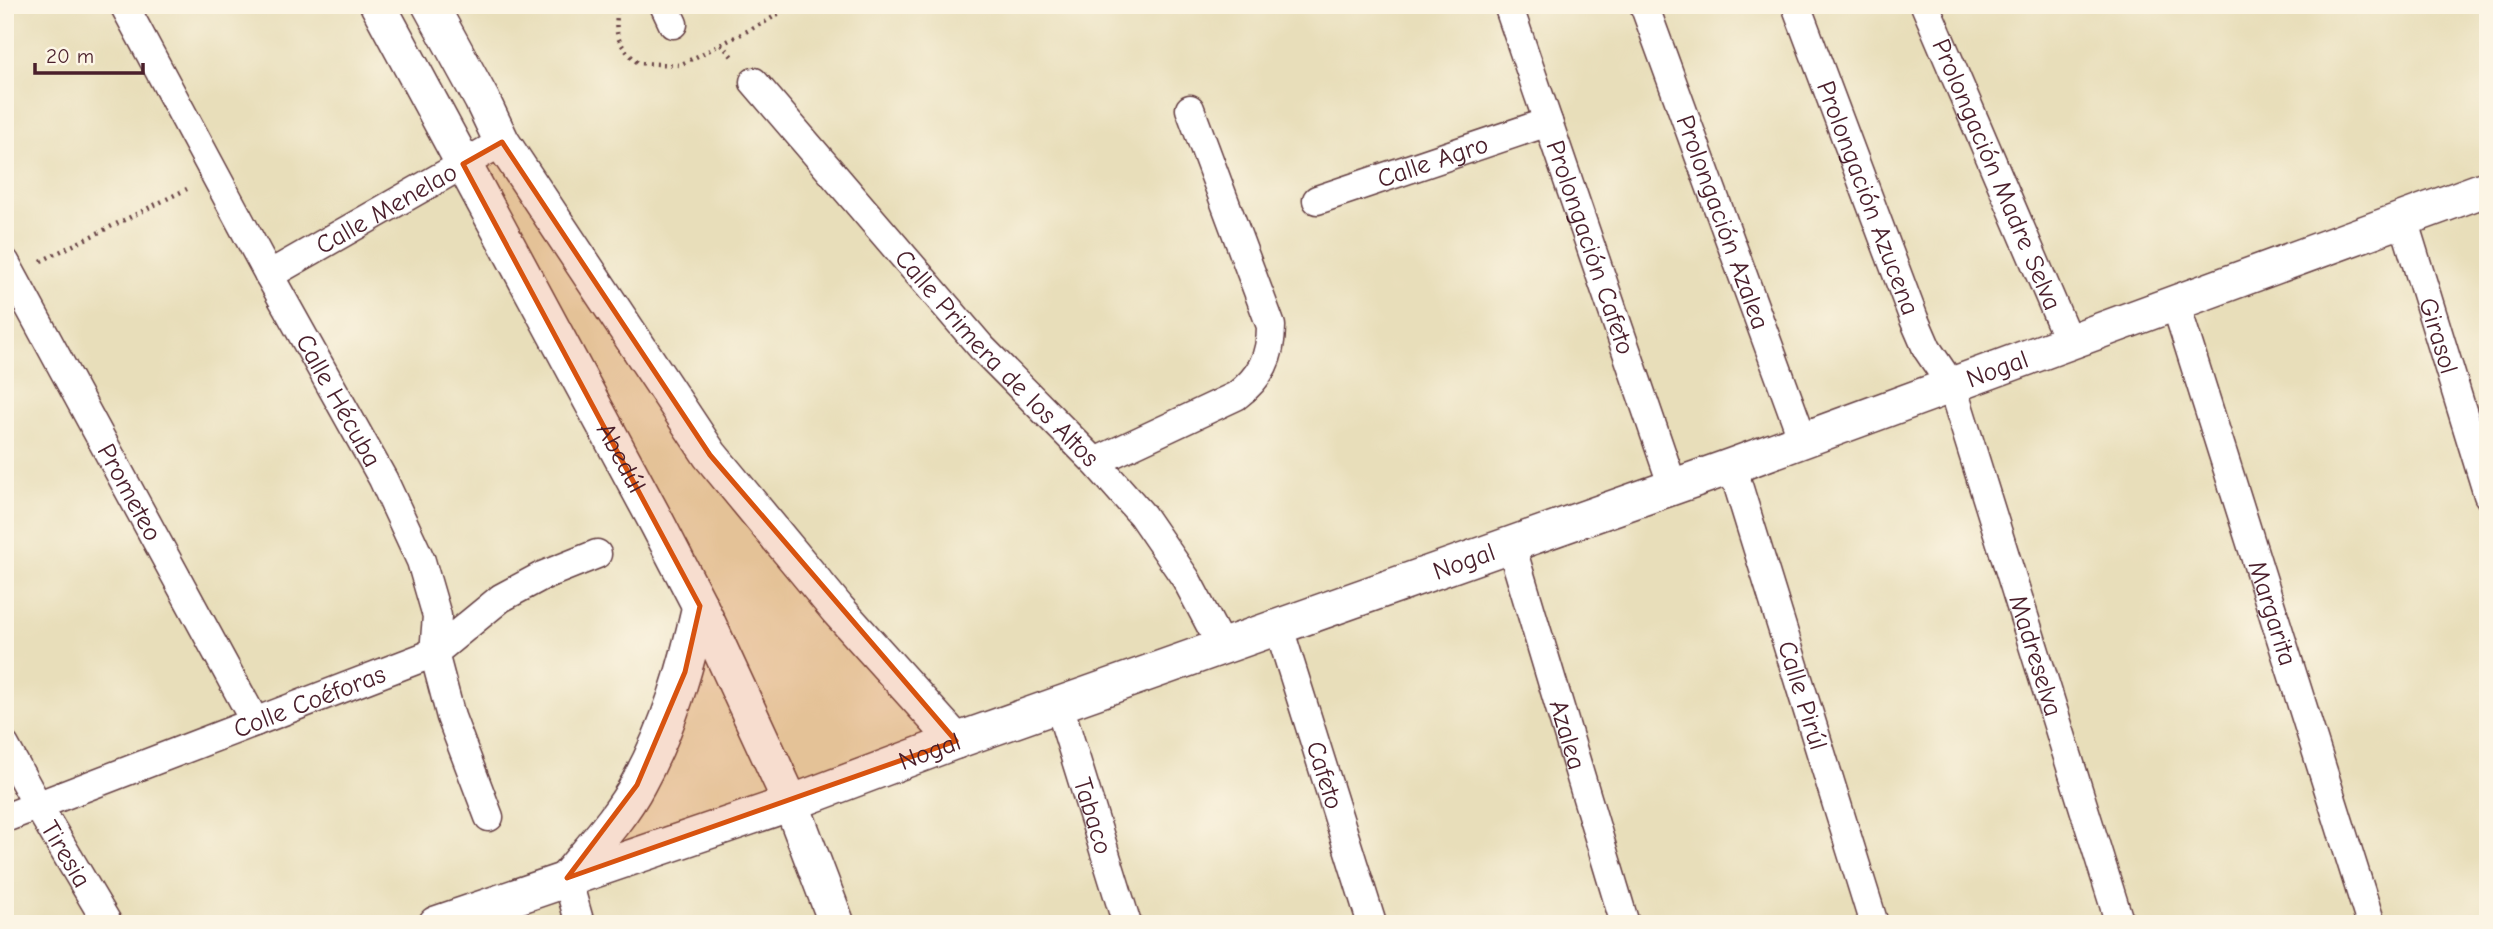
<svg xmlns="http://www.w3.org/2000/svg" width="2493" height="929" font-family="'Comic Neue',sans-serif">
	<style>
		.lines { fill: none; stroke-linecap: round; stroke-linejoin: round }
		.minor-casing { stroke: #623c40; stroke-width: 31 }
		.tertiary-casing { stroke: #623c40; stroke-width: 38 }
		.path { stroke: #623c40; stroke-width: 4.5; stroke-dasharray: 2 5; stroke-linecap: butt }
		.minor { stroke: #fff; stroke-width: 28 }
		.tertiary { stroke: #fff; stroke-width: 35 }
		.marked { fill: #d8530f; fill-opacity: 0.2; stroke: #d8530f; stroke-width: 5; stroke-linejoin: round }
		.labels { text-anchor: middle; stroke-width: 7; stroke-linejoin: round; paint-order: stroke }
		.street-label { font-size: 26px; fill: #4a1f2b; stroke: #fcf5e5 }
	</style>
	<rect width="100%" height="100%" fill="#fcf5e5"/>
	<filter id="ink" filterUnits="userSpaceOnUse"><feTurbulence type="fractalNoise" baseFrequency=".0143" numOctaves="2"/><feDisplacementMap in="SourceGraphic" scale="14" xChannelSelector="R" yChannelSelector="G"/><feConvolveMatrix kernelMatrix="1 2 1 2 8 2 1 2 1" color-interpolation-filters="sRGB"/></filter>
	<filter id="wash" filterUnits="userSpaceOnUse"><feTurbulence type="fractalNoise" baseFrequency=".00686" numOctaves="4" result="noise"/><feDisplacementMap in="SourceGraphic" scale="28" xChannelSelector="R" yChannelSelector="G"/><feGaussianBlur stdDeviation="1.57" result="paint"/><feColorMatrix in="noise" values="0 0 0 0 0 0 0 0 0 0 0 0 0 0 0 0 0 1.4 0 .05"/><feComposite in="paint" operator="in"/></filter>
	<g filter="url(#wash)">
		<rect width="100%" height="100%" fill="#e8deba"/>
	</g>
	<g filter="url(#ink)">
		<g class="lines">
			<g class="minor-casing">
				<g id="minor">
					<path id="s1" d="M124,5L269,275L383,479L421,561L437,616L434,653L451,717L489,817"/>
					<path d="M664,5L673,24"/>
					<path id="s2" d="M1508,5L1673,487"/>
					<path id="s3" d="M1644,5L1803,440"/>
					<path id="s4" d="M1796,5L1914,319L1927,349L1952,386L2120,924"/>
					<path id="s5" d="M1925,5L2069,342"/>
					<path id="s6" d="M754,82L982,348L1095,462L1142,515L1186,579L1222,647"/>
					<path id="s7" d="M1317,200L1548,122"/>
					<path id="s8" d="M2403,219L2488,495"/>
					<path id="s9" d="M5,262L255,722"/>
					<path id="s10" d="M269,275L502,142"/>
					<path id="s11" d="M2175,302L2371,924"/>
					<path d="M1095,462L1236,396C1261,377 1271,357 1271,326L1190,109"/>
					<path id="s12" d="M1732,466L1874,924"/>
					<path id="s13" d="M1511,545L1625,924"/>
					<path id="s14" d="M1279,628L1372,924"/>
					<path id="s15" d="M1059,705L1127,924"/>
					<path id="s16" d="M5,746L38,806L108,924"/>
					<path id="s17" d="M5,818L434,653L501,598L542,576L597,554"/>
					<path d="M567,878L580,924"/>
				</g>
			</g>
			<g class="tertiary-casing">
				<g id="tertiary">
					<path id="s18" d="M378,5L657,523L700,606L791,803L837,924"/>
					<path d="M430,5L482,100L502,142L710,455L838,610L956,741"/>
					<path d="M567,878C591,848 620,818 638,784C669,728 686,668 700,606"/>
					<path id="s19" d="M436,924L791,803L956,741L1732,466L2488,188"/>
				</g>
			</g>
			<path class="path" d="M620,5L618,7C614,36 617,43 638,63L680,65L765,22L793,5
				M721,44L734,59
				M41,261L187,189"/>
			<use href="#minor" class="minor"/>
			<use href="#tertiary" class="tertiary"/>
		</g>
	</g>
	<path class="marked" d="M502,142L710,455L956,741L567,878L637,785L685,672L700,606L463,164Z"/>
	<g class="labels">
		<g class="street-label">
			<text dy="9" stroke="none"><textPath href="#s7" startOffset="122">Calle Agro</textPath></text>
			<text dy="9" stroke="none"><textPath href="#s5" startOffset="184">Prolongación Madre Selva</textPath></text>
			<text dy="9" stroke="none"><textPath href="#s4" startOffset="206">Prolongación Azucena</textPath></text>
			<text dy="9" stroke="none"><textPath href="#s10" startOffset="135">Calle Menelao</textPath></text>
			<text dy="9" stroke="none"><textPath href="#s3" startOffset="231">Prolongación Azalea</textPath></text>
			<text dy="9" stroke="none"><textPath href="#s2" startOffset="256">Prolongación Cafeto</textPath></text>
			<text dy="9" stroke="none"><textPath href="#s8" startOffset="122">Girasol</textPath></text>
			<text dy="9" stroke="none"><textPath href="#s6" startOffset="368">Calle Primera de los Altos</textPath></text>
			<text dy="9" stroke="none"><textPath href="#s19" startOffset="1657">Nogal</textPath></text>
			<text dy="9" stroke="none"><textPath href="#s1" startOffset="450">Calle Hécuba</textPath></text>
			<text dy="9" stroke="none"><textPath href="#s18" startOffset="514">Abedúl</textPath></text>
			<text dy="9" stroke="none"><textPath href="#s9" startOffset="262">Prometeo</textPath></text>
			<text dy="9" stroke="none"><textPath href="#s19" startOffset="1090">Nogal</textPath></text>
			<text dy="9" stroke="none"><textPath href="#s11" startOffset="326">Margarita</textPath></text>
			<text dy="9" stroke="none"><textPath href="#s4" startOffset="695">Madreselva</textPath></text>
			<text dy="9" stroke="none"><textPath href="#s12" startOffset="240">Calle Pirúl</textPath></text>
			<text dy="9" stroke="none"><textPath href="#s17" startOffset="326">Colle Coéforas</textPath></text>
			<text dy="9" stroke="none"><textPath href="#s13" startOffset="198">Azalea</textPath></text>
			<text dy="9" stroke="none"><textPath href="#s19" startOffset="523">Nogal</textPath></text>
			<text dy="9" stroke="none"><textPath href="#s14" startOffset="154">Cafeto</textPath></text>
			<text dy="9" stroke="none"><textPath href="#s15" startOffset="116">Tabaco</textPath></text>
			<text dy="9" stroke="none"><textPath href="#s16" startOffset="124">Tiresia</textPath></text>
		</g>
	</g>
	<rect width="2493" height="929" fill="none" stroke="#fcf5e5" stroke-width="28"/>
	<path d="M35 63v10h108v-10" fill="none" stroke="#4a1f2b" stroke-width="3.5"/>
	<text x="46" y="63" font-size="21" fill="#4a1f2b" stroke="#fcf5e5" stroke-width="5" paint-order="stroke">20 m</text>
</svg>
